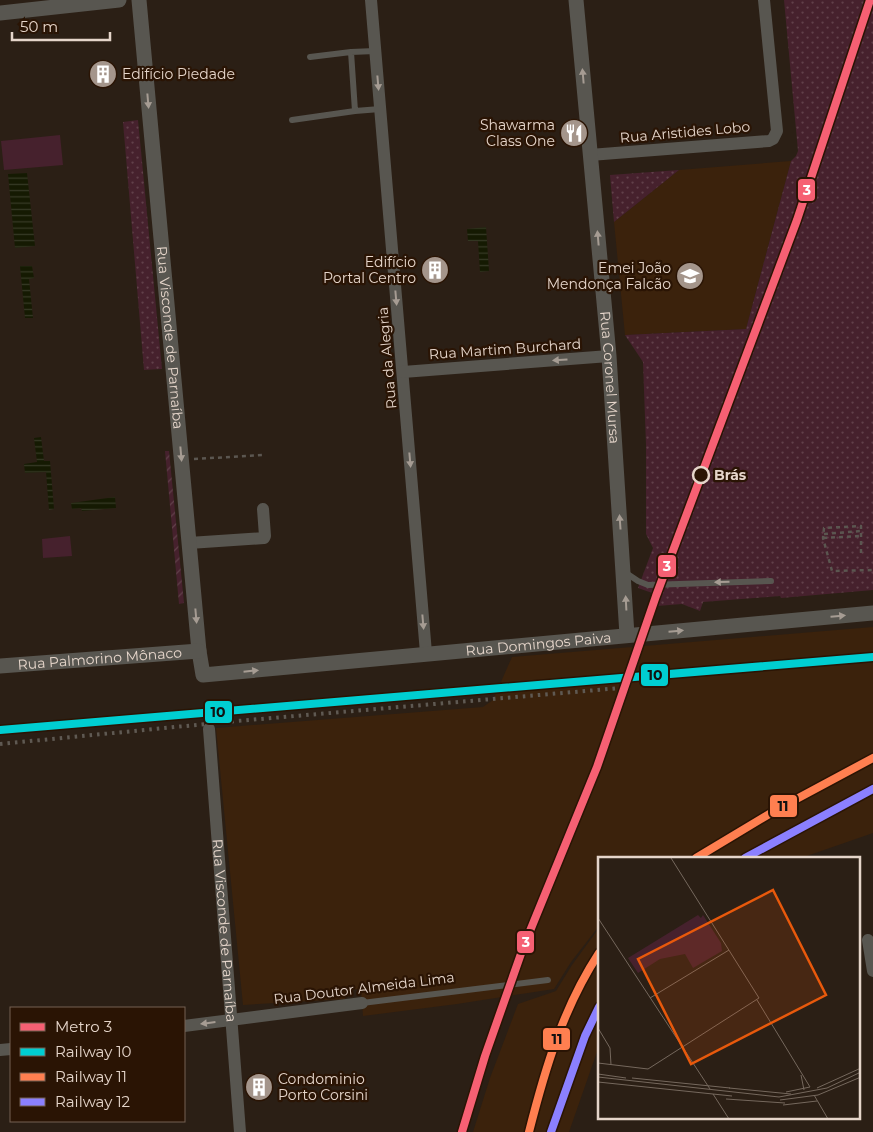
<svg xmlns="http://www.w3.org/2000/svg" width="873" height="1132" font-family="Montserrat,sans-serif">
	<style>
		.built { fill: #3b220c }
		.grass { fill: #46212d }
		.park { fill: url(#park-dots) }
		.garden { fill: url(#garden-furrows) }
		.water { fill: url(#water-rules) }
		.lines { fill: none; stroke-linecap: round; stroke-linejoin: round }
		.path { stroke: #5b5650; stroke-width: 2.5; stroke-dasharray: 4 4; stroke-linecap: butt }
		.service { stroke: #585650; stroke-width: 6 }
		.minor { stroke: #585650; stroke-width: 12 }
		.tertiary { stroke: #585650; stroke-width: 15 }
		.rail { stroke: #5f5952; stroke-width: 4; stroke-dasharray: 2.5 5; stroke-linecap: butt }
		.rail-1-casing { stroke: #2a1404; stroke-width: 11 }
		.rail-2-casing { stroke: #2a1404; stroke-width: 11 }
		.rail-3-casing { stroke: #2a1404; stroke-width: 11 }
		.rail-1 { stroke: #00ced1; stroke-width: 8 }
		.rail-2 { stroke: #ff7f50; stroke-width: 8 }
		.rail-3 { stroke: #8b80ff; stroke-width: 8 }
		.metro-1-casing { stroke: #2a1404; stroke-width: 11 }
		.metro-1 { stroke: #f66073; stroke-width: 8 }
		.oneway { fill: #a69c93 }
		.stop-dot { fill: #2a1404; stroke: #e5d5ca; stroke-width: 2.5 }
		.labels { text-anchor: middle; stroke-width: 4.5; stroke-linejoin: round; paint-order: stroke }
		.poi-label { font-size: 14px; fill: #e5d5ca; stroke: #2a1404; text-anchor: end }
		.street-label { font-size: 14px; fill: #e5d5ca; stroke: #2a1404 }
		.stop-label { font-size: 14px; font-weight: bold; fill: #e5d5ca; stroke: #2a1404; text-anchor: start }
		.inset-road { fill: none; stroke: #75685d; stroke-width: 1 }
		.view { fill: #e8590c; fill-opacity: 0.15; stroke: #e8590c; stroke-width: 2.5 }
		.inset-edge { fill: none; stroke: #e5d5ca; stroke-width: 2.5 }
		.line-badge { stroke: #2a1404; stroke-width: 2 }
		.badge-label { font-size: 14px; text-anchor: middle; font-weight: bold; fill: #fff }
		.pale-badge-label { font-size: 14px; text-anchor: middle; font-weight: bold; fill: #111 }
	</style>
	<defs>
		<pattern id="park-dots" width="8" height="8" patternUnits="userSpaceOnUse" patternTransform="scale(1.25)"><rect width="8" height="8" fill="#46212d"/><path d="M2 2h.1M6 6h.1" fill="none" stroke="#61404a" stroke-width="1.8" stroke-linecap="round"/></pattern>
		<pattern id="garden-furrows" width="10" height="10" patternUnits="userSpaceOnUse" patternTransform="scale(1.25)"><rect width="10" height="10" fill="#46212d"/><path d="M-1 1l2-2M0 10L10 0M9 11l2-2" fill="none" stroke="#61404a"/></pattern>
		<pattern id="water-rules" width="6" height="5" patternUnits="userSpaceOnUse" patternTransform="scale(1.25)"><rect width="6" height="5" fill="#151a02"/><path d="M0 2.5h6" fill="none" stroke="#373a26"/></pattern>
	</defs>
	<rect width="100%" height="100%" fill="#2b1f15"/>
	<path class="built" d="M791,161L746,329L625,335L614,222L679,170Z
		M873,627V833L801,858H599V926L571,962L554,989L457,1004L363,1016L361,989L345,990V999L243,1005L216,728L483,707L493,700L512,657Z
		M599,928V1046L569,1132H473L490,1078L518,1004L556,991L572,965Z"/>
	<path class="grass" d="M60,135L63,165L4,170L1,141Z
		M70,536L72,556L43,558L42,539Z"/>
	<path class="park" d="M784,0H873V590L781,598L780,596L703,602L700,611L682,604L657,606L653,603L658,595L638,588L653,548L646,534V445L643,362L625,335L746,329L791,161L796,156L798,151Z
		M138,120L162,369L144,370L123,122Z
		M679,170L614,222L610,175Z"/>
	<path class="garden" d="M165,451H169L184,603L179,604Z"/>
	<path class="water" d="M27,173L35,246L15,248L8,174Z
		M486,227L489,271L480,272L478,241H468L467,229Z
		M20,266H32L34,278L29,279L33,318H25Z
		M41,437L44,461H50L54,509L49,510L46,472L25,473L24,464L37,462L34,438Z
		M115,497L116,508L82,511L81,508L72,509L71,503Z"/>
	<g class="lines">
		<path class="path" d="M194,459L264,455
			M824,534L861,531
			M823,538L861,536
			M861,553V526L824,528L823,538L832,571L873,570"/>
		<path class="service" d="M351,52L375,51
			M355,111L380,109
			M292,120L355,111L351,52L310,57
			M626,573L638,581L648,585L771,581
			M362,1003L548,980"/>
		<g class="minor">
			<path d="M371,0L426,653"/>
			<path d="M590,155L769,141L773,139L777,131L764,0"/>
			<path d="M403,372L609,356"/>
			<path d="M189,543L264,538L265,536L263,509"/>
			<path id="s1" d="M209,729L240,1132"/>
			<path d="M868,940L873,971"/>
			<path d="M184,1026L362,1003"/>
			<path d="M0,1050L11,1049"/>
		</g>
		<g class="tertiary">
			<path id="s2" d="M139,0L199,651L203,675L873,613"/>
			<path id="s3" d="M576,0L609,356L627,635"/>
			<path d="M0,13L119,0"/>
			<path id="s4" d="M0,666L199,651"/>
		</g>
		<path class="rail" d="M0,744L237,721L632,687"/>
		<g class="rail-1-casing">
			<path id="rail-1" d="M0,730L873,657"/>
		</g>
		<g class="rail-2-casing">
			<path id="rail-2" d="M696,858L776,810L873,758
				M529,1132C545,1069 563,1008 599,953"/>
		</g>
		<g class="rail-3-casing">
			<path id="rail-3" d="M745,858L873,789
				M551,1132L585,1036L599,1007"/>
		</g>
		<use href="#rail-1" class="rail-1"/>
		<use href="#rail-2" class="rail-2"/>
		<use href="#rail-3" class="rail-3"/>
		<g class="metro-1-casing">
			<path id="metro-1" d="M462,1132L485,1056L523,948L597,767L656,596L797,220L870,0"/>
		</g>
		<use href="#metro-1" class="metro-1"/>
	</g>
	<defs><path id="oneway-solid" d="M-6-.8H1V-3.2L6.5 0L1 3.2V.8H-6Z" transform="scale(1.25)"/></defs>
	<g class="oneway">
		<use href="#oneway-solid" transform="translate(583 76) rotate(-95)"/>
		<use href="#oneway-solid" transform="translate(378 83) rotate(85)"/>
		<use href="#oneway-solid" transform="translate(148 101) rotate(85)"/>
		<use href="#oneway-solid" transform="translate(598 238) rotate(-95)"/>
		<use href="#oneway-solid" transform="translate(396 298) rotate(85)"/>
		<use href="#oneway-solid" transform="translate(560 360) rotate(176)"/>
		<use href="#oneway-solid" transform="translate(181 454) rotate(85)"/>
		<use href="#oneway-solid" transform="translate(410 460) rotate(85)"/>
		<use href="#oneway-solid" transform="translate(620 522) rotate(-94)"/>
		<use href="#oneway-solid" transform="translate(722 582) rotate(178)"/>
		<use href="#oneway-solid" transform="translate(626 603) rotate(-93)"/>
		<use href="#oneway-solid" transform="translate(196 616) rotate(85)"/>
		<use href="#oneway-solid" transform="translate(838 616) rotate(-5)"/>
		<use href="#oneway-solid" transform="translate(423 622) rotate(85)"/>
		<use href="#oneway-solid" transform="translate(676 631) rotate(-5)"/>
		<use href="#oneway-solid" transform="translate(251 671) rotate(-6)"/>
		<use href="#oneway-solid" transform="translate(208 1023) rotate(173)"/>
	</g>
	<defs>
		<g id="building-disc" transform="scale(1.4375)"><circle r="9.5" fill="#a4958b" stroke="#2a1404"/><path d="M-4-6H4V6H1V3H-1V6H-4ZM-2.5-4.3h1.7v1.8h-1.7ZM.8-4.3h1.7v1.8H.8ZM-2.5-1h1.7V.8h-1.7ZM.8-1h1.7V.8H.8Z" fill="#fff"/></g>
		<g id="restaurant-disc" transform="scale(1.4375)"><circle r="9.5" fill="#a4958b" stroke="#2a1404"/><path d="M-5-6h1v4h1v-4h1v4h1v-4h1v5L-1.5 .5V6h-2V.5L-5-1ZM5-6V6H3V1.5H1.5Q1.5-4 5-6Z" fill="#fff"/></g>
		<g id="school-disc" transform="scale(1.4375)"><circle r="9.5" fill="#a4958b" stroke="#2a1404"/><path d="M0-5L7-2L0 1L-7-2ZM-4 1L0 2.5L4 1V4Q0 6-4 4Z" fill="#fff"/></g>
	</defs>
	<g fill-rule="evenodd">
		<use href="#building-disc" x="103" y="74"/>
		<use href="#restaurant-disc" x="574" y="133"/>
		<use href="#building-disc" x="435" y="270"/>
		<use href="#school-disc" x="690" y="276"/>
		<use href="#building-disc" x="259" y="1087"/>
	</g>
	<circle class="stop-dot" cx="701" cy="475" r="8"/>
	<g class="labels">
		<g class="poi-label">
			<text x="122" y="79" text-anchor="start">Edifício Piedade</text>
			<text x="555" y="130">Shawarma<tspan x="555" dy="16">Class One</tspan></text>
			<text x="416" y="267">Edifício<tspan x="416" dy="16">Portal Centro</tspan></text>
			<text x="671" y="273">Emei João<tspan x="671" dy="16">Mendonça Falcão</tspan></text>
			<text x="278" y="1084" text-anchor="start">Condominio<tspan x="278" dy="16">Porto Corsini</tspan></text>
		</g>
		<g class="street-label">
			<text transform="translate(685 132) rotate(-5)" y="5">Rua Aristides Lobo</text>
			<text dy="5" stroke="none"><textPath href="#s2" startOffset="339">Rua Visconde de Parnaíba</textPath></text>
			<text transform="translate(505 349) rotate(-4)" y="5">Rua Martim Burchard</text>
			<text transform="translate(387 358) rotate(-95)" y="5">Rua da Alegria</text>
			<text dy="5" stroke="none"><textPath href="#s3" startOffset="379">Rua Coronel Mursa</textPath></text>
			<text dy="5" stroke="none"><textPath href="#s2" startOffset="1015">Rua Domingos Paiva</textPath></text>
			<text dy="5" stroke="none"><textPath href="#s4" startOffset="100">Rua Palmorino Mônaco</textPath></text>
			<text dy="5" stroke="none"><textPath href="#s1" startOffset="202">Rua Visconde de Parnaíba</textPath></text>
			<text transform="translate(364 988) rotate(-7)" y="5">Rua Doutor Almeida Lima</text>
		</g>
		<g class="stop-label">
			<text x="714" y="480">Brás</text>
		</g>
	</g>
	<g transform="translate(598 857)">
		<rect width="262" height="262" fill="#2b1f15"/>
		<path d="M100,58L103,61L105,58L123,86L124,94L95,111L87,97L62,102L40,116L30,101Z" fill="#46212d"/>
		<path class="inset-road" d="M0,61L112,232M52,141L131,93M159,143L212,230M0,171L12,191L13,208M0,206L50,212L161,141L73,1M0,217L28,221M203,218L206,233M0,220L181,240L229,231L263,215M34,221L132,231M0,225L134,239M131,231L193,237M219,231L263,211M188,235L212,230M115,237L131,262M216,238L230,262M128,242L187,246M182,243L220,238L263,220M185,248L219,244"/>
		<path class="view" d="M175,33L228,138L93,207L40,102Z"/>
		<rect width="262" height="262" class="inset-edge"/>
	</g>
	<g class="line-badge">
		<rect x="797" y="178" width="19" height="24" rx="5" fill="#f66073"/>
		<rect x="657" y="554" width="20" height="24" rx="5" fill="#f66073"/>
		<rect x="640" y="663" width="29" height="24" rx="5" fill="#00ced1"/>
		<rect x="204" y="700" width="29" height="24" rx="5" fill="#00ced1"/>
		<rect x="769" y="794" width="29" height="24" rx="5" fill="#ff7f50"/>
		<rect x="516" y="930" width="19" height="24" rx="5" fill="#f66073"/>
		<rect x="542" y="1027" width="29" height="24" rx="5" fill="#ff7f50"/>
	</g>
	<g class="badge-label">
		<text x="807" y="195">3</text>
		<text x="667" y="571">3</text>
		<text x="526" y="947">3</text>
	</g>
	<g class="pale-badge-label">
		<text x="655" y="680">10</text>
		<text x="218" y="717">10</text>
		<text x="783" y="811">11</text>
		<text x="557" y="1044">11</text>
	</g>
	<rect x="10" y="1007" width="175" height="115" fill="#2a1404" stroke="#756153"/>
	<rect x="20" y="1023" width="25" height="8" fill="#f66073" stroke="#756153"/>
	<text x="55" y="1032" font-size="15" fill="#e5d5ca">Metro 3</text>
	<rect x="20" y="1048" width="25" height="8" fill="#00ced1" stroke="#756153"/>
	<text x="55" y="1057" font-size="15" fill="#e5d5ca">Railway 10</text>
	<rect x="20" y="1073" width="25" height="8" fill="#ff7f50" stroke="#756153"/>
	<text x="55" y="1082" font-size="15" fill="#e5d5ca">Railway 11</text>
	<rect x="20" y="1098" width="25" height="8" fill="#8b80ff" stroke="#756153"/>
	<text x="55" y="1107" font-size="15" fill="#e5d5ca">Railway 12</text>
	<path d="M12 32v8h98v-8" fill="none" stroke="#e5d5ca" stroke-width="2.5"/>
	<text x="20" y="32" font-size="15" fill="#e5d5ca" stroke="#2a1404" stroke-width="4" paint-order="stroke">50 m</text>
</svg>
